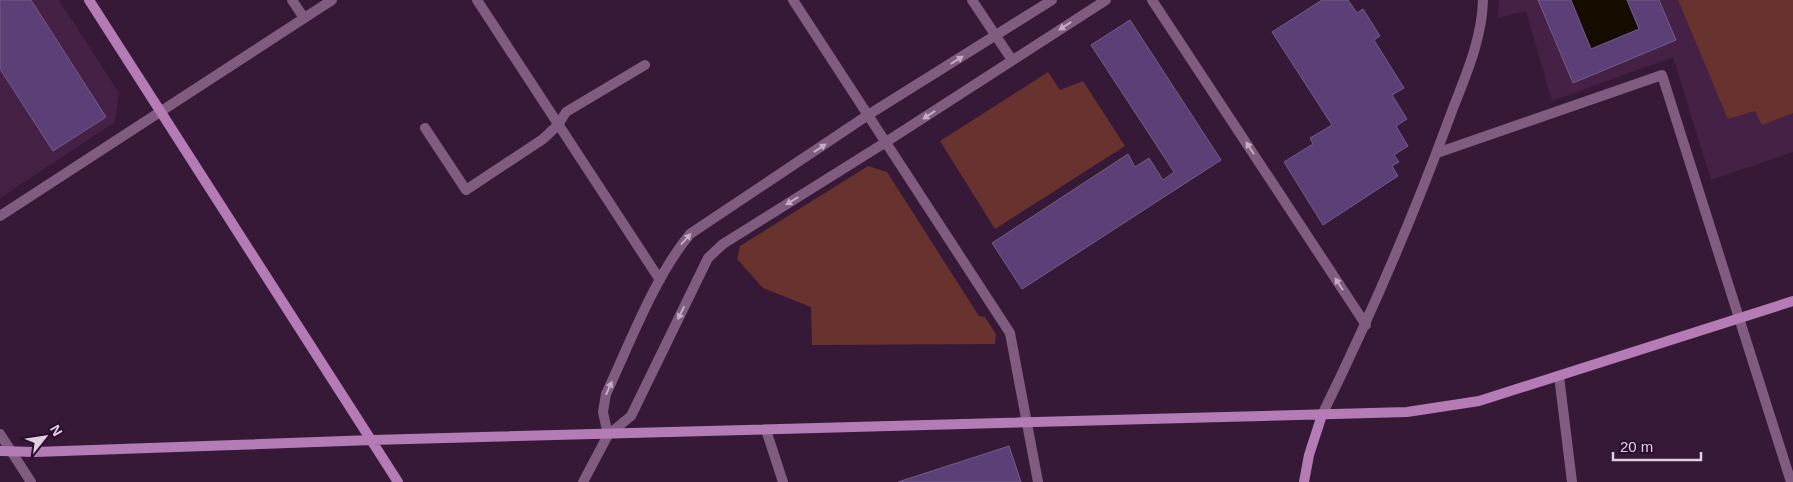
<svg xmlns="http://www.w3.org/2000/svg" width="1793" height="482" font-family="Helvetica,sans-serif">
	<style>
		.built { fill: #452146 }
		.green { fill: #68322e }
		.water { fill: #160d00 }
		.building { fill: #5b3f76; stroke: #725e88 }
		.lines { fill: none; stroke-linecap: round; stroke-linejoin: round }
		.lane { stroke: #805d80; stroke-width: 10 }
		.street { stroke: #805d80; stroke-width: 10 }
		.secondary { stroke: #b47bb5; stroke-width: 10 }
		.oneway { fill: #c5adc5 }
	</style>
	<rect width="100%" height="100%" fill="#361837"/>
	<path class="built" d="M0,0H59L119,93L115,122L0,198Z
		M1499,0H1793V152L1711,180L1673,57L1552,101L1526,11L1498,18Z"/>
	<path class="green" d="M1678,0H1793V113L1762,125L1755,111L1728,119Z
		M1048,72L1060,90L1083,81L1125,146L995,229L940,141Z
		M868,166L887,172L979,316L985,317L996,334L995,344L812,345L811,307L763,288L737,259L740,246Z"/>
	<path class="water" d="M1571,0H1627L1639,29L1591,49Z"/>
	<path class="building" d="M0,0H31L106,117L53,151L0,69Z
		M1322,0H1348L1357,13L1363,9L1380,36L1374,40L1404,88L1392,95L1407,119L1396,126L1408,146L1394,155L1399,162L1392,166L1398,176L1323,225L1284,162L1313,144L1310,138L1332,125L1272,32Z
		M1538,0H1571L1591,49L1639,29L1627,0H1659L1676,40L1573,83Z
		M1130,20L1221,160L1022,289L992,243L1128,154L1135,167L1149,158L1163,180L1174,172L1091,45Z
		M1009,446L1021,482H898Z"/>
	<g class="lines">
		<path class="lane" d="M292,0L304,18
			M425,128L466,190L543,139L558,125L566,112L645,65
			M766,430L783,482"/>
		<path class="street" d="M477,0L660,280
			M793,0L1010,333L1038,482
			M972,0L1012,60
			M1152,0L1366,325
			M1437,153L1662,75L1791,482
			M0,216L332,0
			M1559,376L1572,482
			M1322,415C1369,319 1412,220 1449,119C1463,81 1482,42 1483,0
			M0,434L31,482
			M608,435L603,412L606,394C630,343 655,276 690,234L868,115L1052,0
			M583,482L608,435L631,416L708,258L723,244L886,142L1106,0"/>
		<path class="secondary" d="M89,0L398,482
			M0,451L35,452L372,440L1407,412L1479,401L1793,301
			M1304,482L1309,455L1322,415"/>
	</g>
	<defs><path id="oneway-solid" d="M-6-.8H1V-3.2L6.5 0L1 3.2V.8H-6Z" transform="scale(1.25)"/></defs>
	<g class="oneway">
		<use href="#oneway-solid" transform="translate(1065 26) rotate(147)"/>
		<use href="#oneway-solid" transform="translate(957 60) rotate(-32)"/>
		<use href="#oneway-solid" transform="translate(929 115) rotate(147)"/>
		<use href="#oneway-solid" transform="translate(820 148) rotate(-34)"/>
		<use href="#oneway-solid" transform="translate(1250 148) rotate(-123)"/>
		<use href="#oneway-solid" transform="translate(792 201) rotate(148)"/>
		<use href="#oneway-solid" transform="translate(686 239) rotate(-48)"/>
		<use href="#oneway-solid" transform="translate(1339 284) rotate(-123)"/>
		<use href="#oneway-solid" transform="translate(681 313) rotate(116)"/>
		<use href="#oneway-solid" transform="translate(609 388) rotate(-66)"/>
	</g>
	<g transform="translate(45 437) rotate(60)" stroke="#2b0e2d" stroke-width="4" paint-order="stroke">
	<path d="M0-4L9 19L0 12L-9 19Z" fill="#e2cfe2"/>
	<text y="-8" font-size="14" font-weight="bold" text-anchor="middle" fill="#e2cfe2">N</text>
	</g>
	<path d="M1613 452v8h88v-8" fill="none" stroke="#e2cfe2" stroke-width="2.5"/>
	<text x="1620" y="452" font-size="15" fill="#e2cfe2" stroke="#2b0e2d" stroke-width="4" paint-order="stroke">20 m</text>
</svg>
